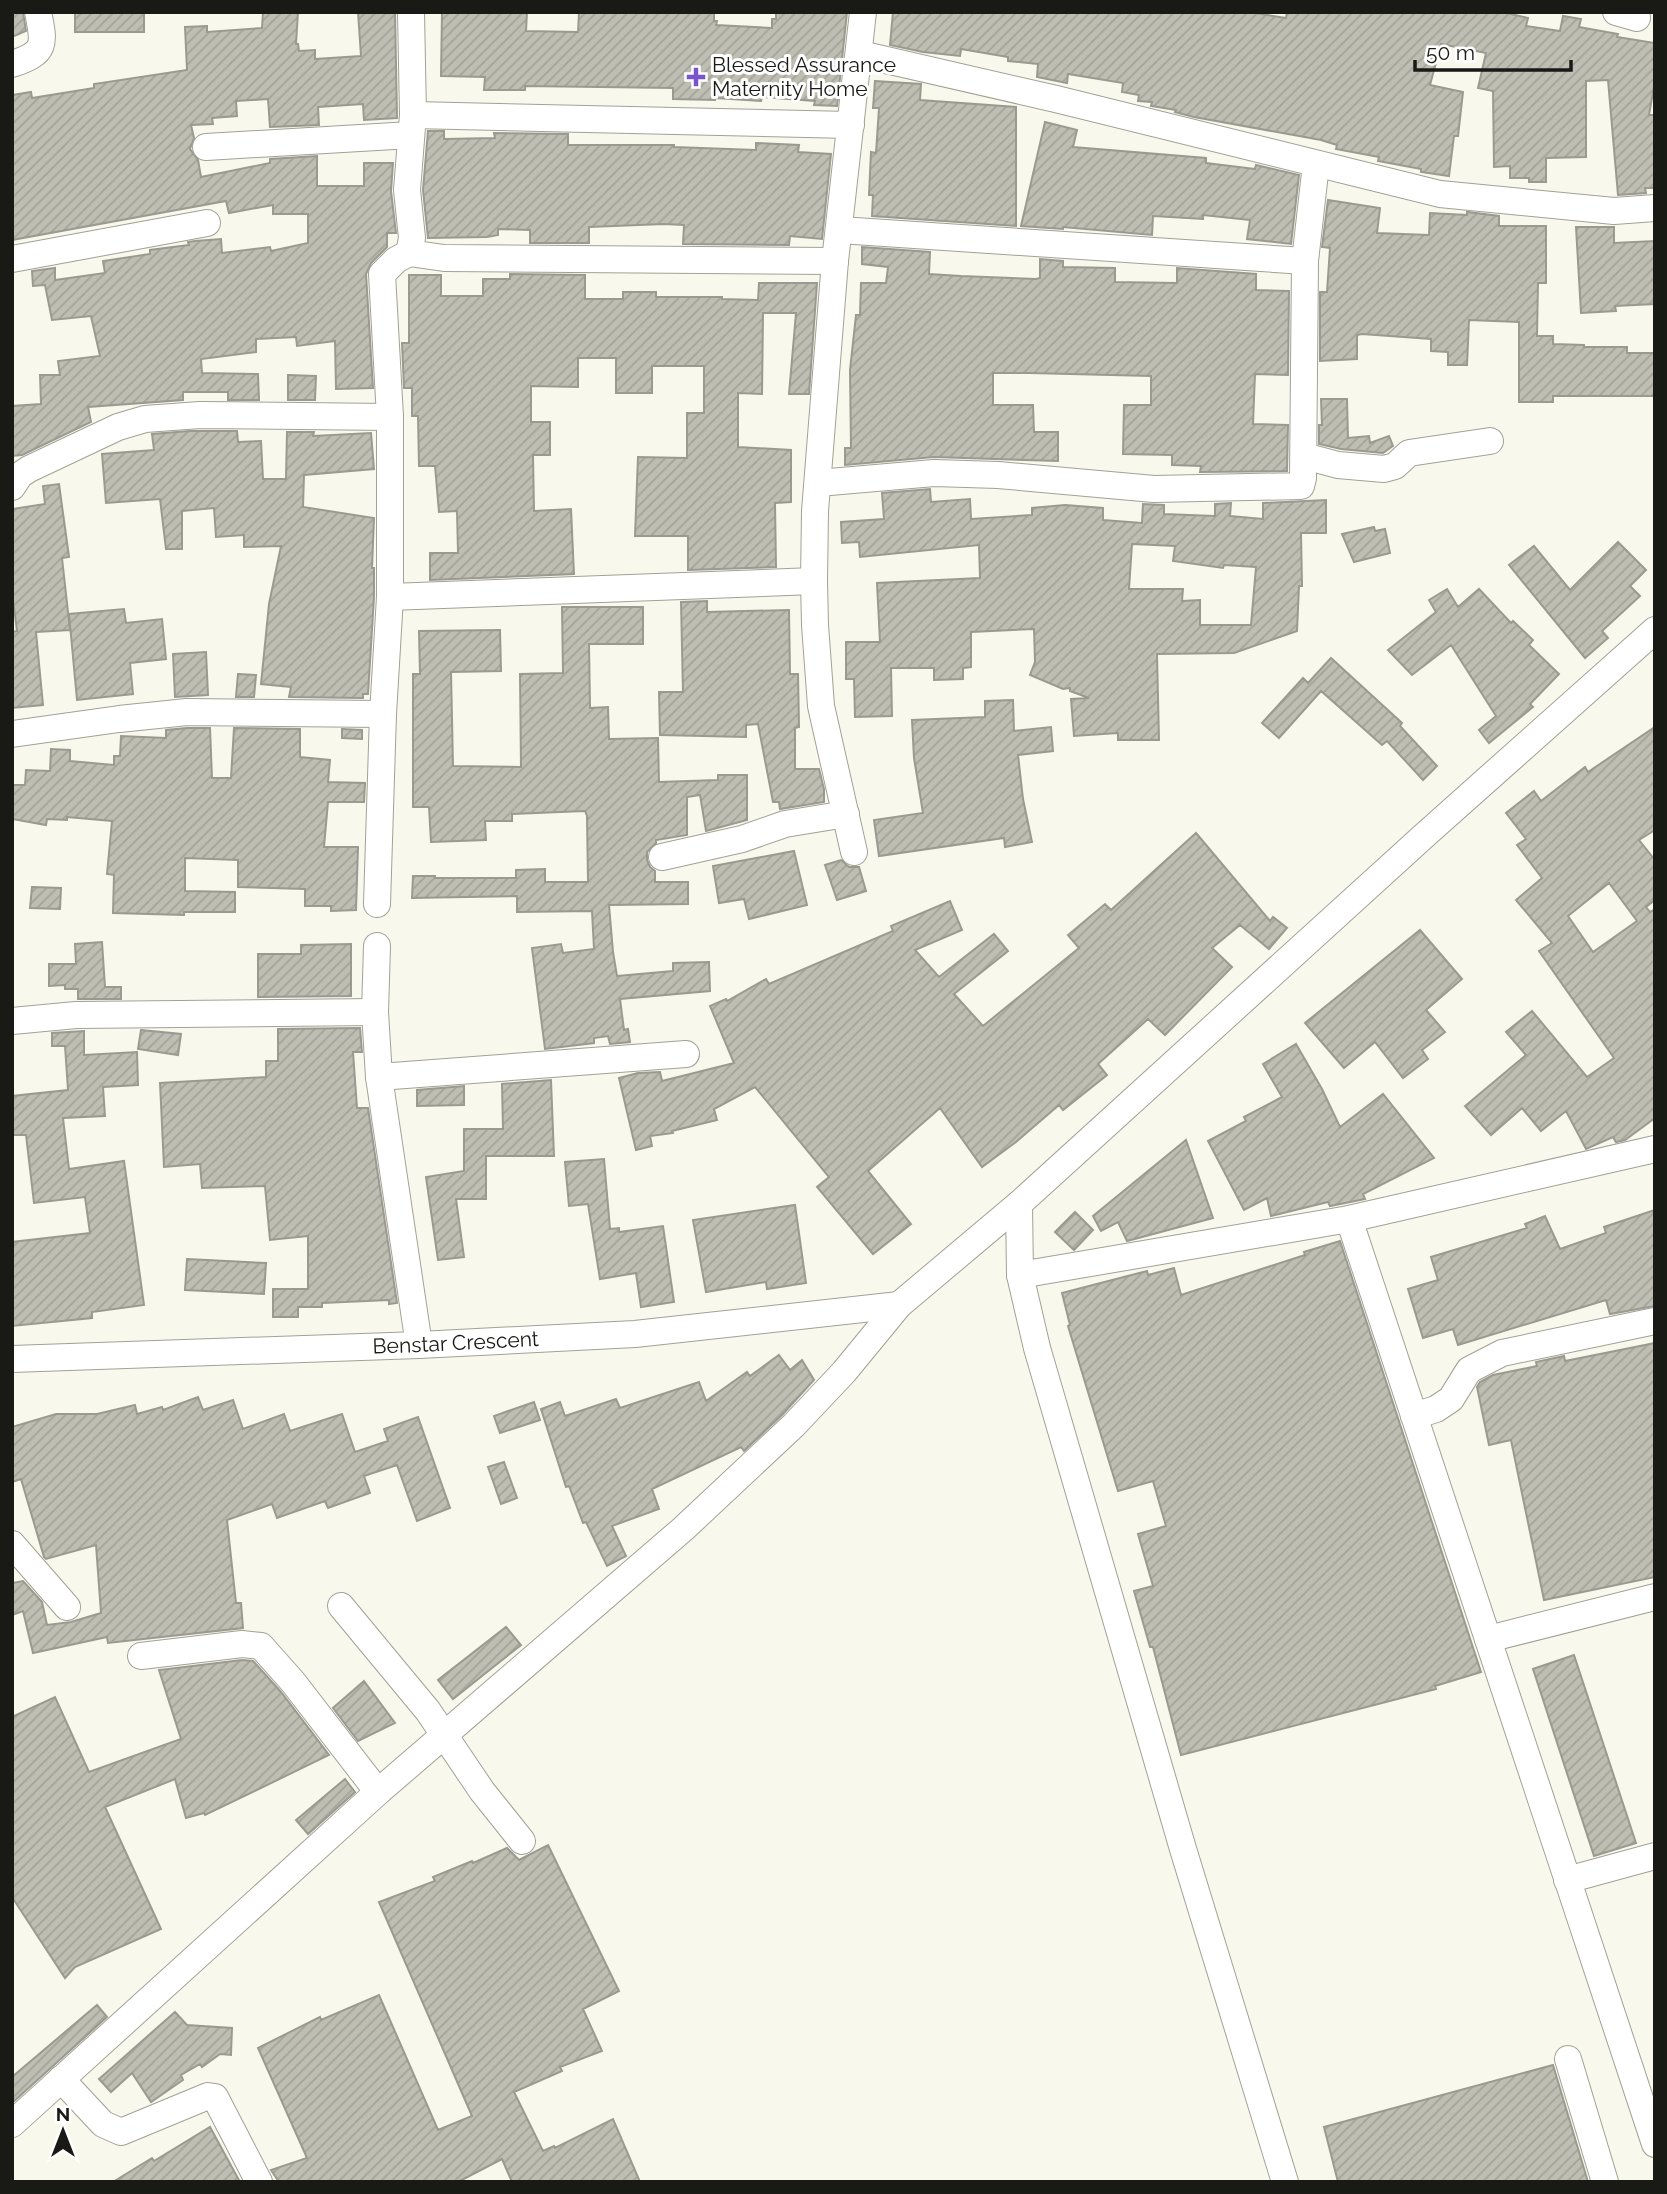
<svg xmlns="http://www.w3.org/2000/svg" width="1667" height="2194" font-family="Raleway,sans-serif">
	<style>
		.building { fill: url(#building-hatch); stroke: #9b9a90; stroke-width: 2; fill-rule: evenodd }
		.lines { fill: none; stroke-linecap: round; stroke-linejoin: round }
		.minor-casing { stroke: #a2a196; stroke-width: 28 }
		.minor { stroke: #fff; stroke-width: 26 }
		.poi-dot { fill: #7954cd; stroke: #fff; stroke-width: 2.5 }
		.labels { text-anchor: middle; stroke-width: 6; stroke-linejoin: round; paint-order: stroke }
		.poi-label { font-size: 21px; fill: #191915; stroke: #fff; text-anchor: start }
		.street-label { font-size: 21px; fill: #191915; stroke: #fff }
	</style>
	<defs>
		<pattern id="building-hatch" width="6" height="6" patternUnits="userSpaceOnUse" patternTransform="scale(1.75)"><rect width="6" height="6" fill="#bfbeb3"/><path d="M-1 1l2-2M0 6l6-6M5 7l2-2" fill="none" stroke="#a4a399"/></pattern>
	</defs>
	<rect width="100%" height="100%" fill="#f9f8ec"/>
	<path class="building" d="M12,12H23L26,31L12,37Z
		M75,12H144V32H75Z
		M263,12H298L296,44H298L299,51L315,50V59L361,56L358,12H395L397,118L364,120L363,104L318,107L319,125L270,127L268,99L236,101L237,116L212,118L213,124L191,125L194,138L190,149L198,160L201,177L270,163V159L317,156V186H364V163H393L391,191L396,233H387V247L371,263L366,274L373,388L336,389L335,341L297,346L296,337L256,339V352L201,359L202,373L258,374L259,400H228V392H183V400L88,407L91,422L22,455L12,456V406L41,404L40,375H60L58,361L100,356L91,316L52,320L45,285L33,286L32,271L55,268V280L105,273L103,261L150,254V250L189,245L188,242L195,241L221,239L222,253L270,247L271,251L308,243V214H273V205L229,213L226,201L12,240V95L31,92L32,98L94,88V84L187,70L185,27L207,26V32L262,28Z
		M442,12H527L526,31L578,32L579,12H714V21H717L716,25L772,28V19H776V12H847L837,106L814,105L815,101L762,97L761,101L715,98V100L673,99V88L525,86V90H484L485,77L441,76Z
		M893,12H1249L1286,18L1287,12H1502L1528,18L1526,26L1560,31L1563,16L1581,19L1579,27L1618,34L1617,37L1655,43V81L1649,115H1655V188H1645L1646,193L1618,195L1608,80L1586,81V157L1546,158V182H1529V178H1510V166L1494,167L1493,91L1478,88L1486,53L1441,44L1430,85L1463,92L1458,136H1454L1449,176L1421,172V169L1378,161L1379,157L1336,149L1337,145L1321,140L1194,117L1175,112L1176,110L1151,106L1152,102L1138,101L1139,95L1122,92L1123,83L1068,74L1067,83L1037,77L1038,64L1008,61V57L961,49L960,56L923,52L890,45Z
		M875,81L921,84L920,100L1016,107V226L872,216L873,195H869L871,152L876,153L879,108H873Z
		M1045,122L1077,130L1073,147L1206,158V163L1255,169L1256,165L1299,175L1291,244L1247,239L1250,220L1203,215V219L1153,216L1152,235L1063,227V229L1021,226Z
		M428,131H444V139L495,138L494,133L568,134V145H674V147L756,150V143L799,145L798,152L831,154L822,239L790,236L789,245L683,244L684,225L664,224L589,227V243H530V230L498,229V235L487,237L428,238L423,190Z
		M1328,200L1380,208L1377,233L1429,235L1430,213L1467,215V212L1499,216V226H1546V283H1538L1537,336H1553V344L1584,345V347H1627V353H1655V396H1553V402H1519V322L1469,320L1467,365H1448V352L1431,351V339L1362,334L1357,335V359L1320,361V292H1327L1330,248L1322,247Z
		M1576,227H1614V243L1655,241V304L1615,306L1616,311L1581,313Z
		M862,247L930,252L929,274L961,276L1036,279L1040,278V259L1063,261V267L1115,268V282L1177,283V268L1256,274V290L1289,291L1288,375L1255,374L1253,424L1288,425L1287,471L1200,472L1201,466L1172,465V455L1123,454L1124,405H1151V376L1029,373H993V405H1033L1034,432H1058V461L934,457L845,465V448H851L850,370L856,315H860L861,283H886L888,267L862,264Z
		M510,274L585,275V299H623V292H656V297H722V299L758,300L759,283H817L809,394H789L796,313H763L762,394L738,393V447L791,450V502L775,503L776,567L688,570V536H635L638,457L687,458V413H704V366H652V393H616V358H578V387L531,386V422H550V455H533L534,511L571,509L574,574L430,580V553H458L457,511L439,512L435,466H419L418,416H412V388H404L402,343H409V275H441V296H483V279H510Z
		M288,375L316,376L315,400H288Z
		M1321,399H1347L1348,438L1369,436L1370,443L1389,436L1393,446L1383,453L1341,449L1319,444V425H1322Z
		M190,431H237L238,442L261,441L263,479H286L287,432H314L313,436L371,433L374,469L304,475L303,507L374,518L372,568H374V597L368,694H363V698L289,697L291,687L261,684L269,604L281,546L244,547V535L216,537L214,508L182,511V549H166L160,499L106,503L102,454L154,450L152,434Z
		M59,484L69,557L62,558L70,630L36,632L43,705L12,708V632L17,631L12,592V509L45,504L43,486Z
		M930,489L931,502L970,499L971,519L1032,515V508L1065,505L1103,508V520L1142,523L1143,504L1164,505V514L1215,516V504L1231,503L1230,516L1263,519V503L1326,500V533H1301L1302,586H1299L1297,631L1234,653L1157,654L1159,740H1118V733L1074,736L1071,699L1089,698L1070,691V688L1063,689L1030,675L1035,662L1034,629L971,632V667L963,668V679L934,680V668H891L892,716L855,717L854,679H846V642H880L877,583L980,578L979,545L860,557L859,542L842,543L841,522L884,519L882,493ZM1132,544L1175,546L1173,561L1223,568L1224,565L1256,567L1251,625H1200V600L1182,601L1183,589H1129Z
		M1374,527L1375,531L1385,529L1390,553L1354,562L1342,534Z
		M1618,542L1646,570L1630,586L1640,596L1602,631L1608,638L1585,658L1509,565L1534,546L1570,590Z
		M1447,589L1458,607L1479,589L1511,623L1513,621L1533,640L1529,645L1559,674L1530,704L1533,707L1489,743L1479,730L1496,716L1451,645L1412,675L1388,650L1436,612L1429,600Z
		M707,601V612L789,610L790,674H798L799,727L795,728V769H819L824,789V802L780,809L779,802H773L758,724L746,725V737L660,735L659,692H683L681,602Z
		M562,607H643V644H589L590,708L608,707L609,739L658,738L659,782L718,780V775H747V820L706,831L700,795L687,797V835L656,840V843L647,852V860L650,867L655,871V882H688V904L609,905L613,952L617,976L673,971V963L709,962L710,991L620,999L624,1030L628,1029L630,1042L610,1044L608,1036L594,1038V1043L545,1049L532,948L561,944L563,953L594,949L592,911L517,912V896L412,898L413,876H435V878H516V870L545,869V882H588L587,816L585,811L512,814V821H485L486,840L431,842L429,807H413V674H420L419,631L500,630L501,671L451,672L453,766L521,767L520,674L563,673Z
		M124,609L126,623L162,619L166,659L130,663L133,694L77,700L69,614Z
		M206,652L208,695L175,697L173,654Z
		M1331,658L1402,723L1400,726L1437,766L1423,780L1387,741L1382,745L1321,691L1279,738L1262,723L1303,678L1308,683Z
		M238,674L256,675L254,697H236Z
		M1013,700L1014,731L1051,727L1053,751L1018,755L1023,799L1032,842L1005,847L1004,838L879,856L874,820L923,813L914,758L912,720L985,717V701Z
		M1655,727V830L1639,840L1655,860V900L1646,907L1650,912L1655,909V1118L1625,1140L1616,1142L1613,1137L1586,1149L1566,1111L1541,1131L1522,1108L1491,1135L1465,1106L1526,1055L1506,1032L1532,1011L1587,1077L1614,1058L1539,951L1552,943L1516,900L1542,878L1517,845L1526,839L1506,813L1534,791L1541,801L1585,767L1588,772ZM1609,883L1637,921L1593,952L1568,916Z
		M187,728H210L212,778H231L234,728L300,729V757L330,760L328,782L365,783L364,802H328L324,847H358L356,910L331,911V906H305V889L238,887V860L185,858V891L235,892V912H184V915L113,913L114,875L107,874L112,821L67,817V820L47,819L46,825L12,819V785H25L26,770L50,771L51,749L70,750V761L114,765V756H120L121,736L166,738V730Z
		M342,729L362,730V739L342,738Z
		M1196,833L1270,921L1273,917L1287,928L1269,949L1240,925L1212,948L1232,967L1165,1035L1148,1019L1098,1064L1107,1075L1063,1110L1059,1105L1016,1142L982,1167L940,1108L868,1171L911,1224L873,1254L817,1187L829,1177L755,1087L714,1109L717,1120L672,1131L673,1133L650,1136L652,1146L636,1150L619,1078L638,1073L660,1072L662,1081L734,1063L710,1006L726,999L727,1001L766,979L769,984L893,931L891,926L950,901L962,930L915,950L939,977L994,934L1008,951L954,994L983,1026L1079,948L1068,935L1105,904L1111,910Z
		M794,851L807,905L749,919L744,899L719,903L713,866Z
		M841,860L849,867H859L866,891L837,900L825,865Z
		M32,887L61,888L60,909L30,908Z
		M1420,930L1462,979L1426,1010L1445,1032L1422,1050L1428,1059L1403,1078L1375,1042L1344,1068L1305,1023Z
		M102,942L105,987H121V999H78V989H65V985L49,986V964H76L75,944Z
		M351,944V996L258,997V954H301V945Z
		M360,1028L362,1052H353L357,1108H368L397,1303L389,1304V1300L322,1303V1307H298V1317H273V1289H308V1236L270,1240L265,1186L202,1188L200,1164L164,1167L160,1083L266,1077V1061H278V1029Z
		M141,1030L181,1034L178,1055L138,1049Z
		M84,1031V1055L137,1052L138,1085L103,1087L105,1116L63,1118L69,1169L124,1161L144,1305L92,1312V1318L12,1326V1242L90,1233L85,1197L34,1203L26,1135H12V1096L68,1090L65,1046H52V1033Z
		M1296,1044L1322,1089L1340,1127L1383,1094L1434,1158L1363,1194L1365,1199L1330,1206L1328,1202L1271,1216L1267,1198L1244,1210L1208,1141L1246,1121L1244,1117L1282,1097L1263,1064Z
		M551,1080L554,1156H486V1199H456L464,1257L438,1260L426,1177L464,1171V1129H503L502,1084Z
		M464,1086V1105L417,1106V1090Z
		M1186,1140L1213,1218L1127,1241L1118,1222L1101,1231L1093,1216Z
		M604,1159L610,1229L619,1228V1232L663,1226L674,1302L641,1307L636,1273L600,1279L588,1204L569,1206L565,1162Z
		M795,1205L806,1283L767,1289L766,1282L706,1292L693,1220Z
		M1655,1210V1306L1610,1314L1606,1300L1458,1345L1453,1329L1423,1338L1408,1289L1438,1280L1431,1257L1527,1228L1525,1224L1545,1216L1560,1249L1606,1233L1604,1227Z
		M1075,1212L1093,1230L1074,1250L1055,1232Z
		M1340,1241L1481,1672L1435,1686L1436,1689L1181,1755L1153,1647H1150L1134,1591L1153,1586L1138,1534L1166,1526L1153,1481L1118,1491L1068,1326L1070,1325L1062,1293L1147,1271L1148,1275L1174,1268L1181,1295L1305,1255L1304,1252Z
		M187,1259L266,1263L264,1294L185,1290Z
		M1655,1343V1577L1544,1600L1511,1440L1489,1445L1477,1387L1480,1382L1493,1375L1537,1366L1536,1362L1564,1356L1565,1361Z
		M779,1355L790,1370L802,1360L814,1380L783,1414L744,1451L741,1447L652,1489L659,1509L612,1526L626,1556L607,1566L586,1522L583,1523L569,1486L566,1487L541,1409L560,1402L565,1416L616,1399L620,1408L699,1382L706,1401L747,1372L750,1376Z
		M198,1397L203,1410L233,1400L243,1429L284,1414L290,1431L342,1414L355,1452L388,1441L384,1429L418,1417L450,1508L417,1521L397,1465L364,1476L370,1493L328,1508L325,1501L277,1518L272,1504L227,1520L236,1603H241L243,1628L108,1643L107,1637L33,1653L23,1611L12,1615V1583L23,1581L42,1602L47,1625L71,1622L101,1613L96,1545L46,1559L44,1557L21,1479L12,1482V1427L56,1414H97L135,1405L137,1414L162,1407L163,1410Z
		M534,1402L540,1420L500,1433L494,1416Z
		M504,1462L517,1498L501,1504L488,1467Z
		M506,1627L521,1645L453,1699L438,1680Z
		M1574,1655L1636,1843L1594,1856L1533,1669Z
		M242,1660L253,1661L281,1692L329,1755L205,1815L204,1813L186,1818L175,1779L105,1807L161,1929L75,1967L65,1978L12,1897V1717L55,1697L89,1772L181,1739L159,1670Z
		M364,1681L395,1723L358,1741L333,1708Z
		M345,1779L355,1792L308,1834L296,1820Z
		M548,1845L619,1991L583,2009L602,2051L560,2067L562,2071L514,2092L543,2151L554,2146L555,2148L613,2119L640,2182H512L502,2159L458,2182H279L271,2170L307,2158L258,2048L320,2017L321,2020L379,1995L438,2130L472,2116L379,1902L435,1881L433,1877L472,1861L473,1863L507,1848L519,1860Z
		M97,2005L107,2017L12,2103V2077Z
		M175,2012L187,2025L232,2028L231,2055L220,2054L202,2067L200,2064L181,2075L183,2080L151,2102L132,2073L111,2092L99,2079Z
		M1553,2065L1588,2182H1338L1324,2127Z
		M210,2127L240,2182H113L152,2158L154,2161Z"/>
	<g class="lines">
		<g class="minor-casing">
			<g id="minor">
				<path d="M1616,12L1637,18"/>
				<path d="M860,54L1056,99L1440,194L1614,211L1655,208"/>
				<path d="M12,64C46,53 45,45 38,12"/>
				<path d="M413,115L851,125"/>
				<path d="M206,147L411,135"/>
				<path d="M840,230L1305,261"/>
				<path d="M409,253L444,258L835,261"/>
				<path d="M12,259L207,223"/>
				<path d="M1304,456L1338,465L1384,469L1395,466L1409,453L1490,441"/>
				<path d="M818,483L934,473L998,475L1154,489L1301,486L1303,478L1305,261L1316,164"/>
				<path d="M12,487L20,475L29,469L118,427L145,419L200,415L390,417"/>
				<path d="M390,597L814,581"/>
				<path d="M12,734L119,719L187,712L383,714"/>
				<path d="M854,852L821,706L815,625L814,581L815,511L835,261L863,12"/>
				<path d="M662,857L742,839L785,824L846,814"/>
				<path d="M377,904L383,714L390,597V417L382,274L396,260L409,253L412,238L407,190L413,115L411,12"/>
				<path d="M377,946L375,1012L379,1077L419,1345"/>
				<path d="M12,1021L76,1015L375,1012"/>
				<path d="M379,1077L686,1054"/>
				<path d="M1019,1204L1020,1275L1349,1219L1655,1149"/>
				<path d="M1349,1219L1655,2144"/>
				<path d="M1020,1275L1037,1348L1183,1849L1285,2182"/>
				<path id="s1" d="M12,1359L419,1345L635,1334L899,1305"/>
				<path d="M1414,1416L1436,1409L1451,1399L1469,1370L1502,1353L1655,1321"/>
				<path d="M12,1544L67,1607"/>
				<path d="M341,1606L428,1711L482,1791L522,1841"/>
				<path d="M1488,1639L1655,1597"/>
				<path d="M141,1656L242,1644L261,1646L293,1682L378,1792"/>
				<path d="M1567,1880L1655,1856"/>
				<path d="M1568,2059L1605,2182"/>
				<path d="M61,2079L103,2124L121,2132L208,2096L215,2097L259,2182"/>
				<path d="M12,2124L378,1792L683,1529L794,1425L844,1372L899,1305L1019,1204L1426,834L1655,630"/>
			</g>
		</g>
		<use href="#minor" class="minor"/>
	</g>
	<path class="poi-dot" d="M692.5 66.5h7v7h7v7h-7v7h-7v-7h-7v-7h7z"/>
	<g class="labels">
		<g class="poi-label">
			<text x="712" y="72">Blessed Assurance<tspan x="712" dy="24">Maternity Home</tspan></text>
		</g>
		<g class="street-label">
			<text dy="7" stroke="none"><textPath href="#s1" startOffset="444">Benstar Crescent</textPath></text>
		</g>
	</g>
	<rect width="1667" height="2194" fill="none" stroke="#191915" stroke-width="28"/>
	<g transform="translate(63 2131)" stroke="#ffffff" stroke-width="5" paint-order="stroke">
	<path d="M0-5L12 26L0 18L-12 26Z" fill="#191915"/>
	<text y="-10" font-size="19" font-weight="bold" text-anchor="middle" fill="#191915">N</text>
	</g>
	<path d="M1415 60v10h156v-10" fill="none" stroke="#191915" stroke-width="3.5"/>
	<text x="1426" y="60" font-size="21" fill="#191915" stroke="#ffffff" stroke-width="5" paint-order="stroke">50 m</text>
</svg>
